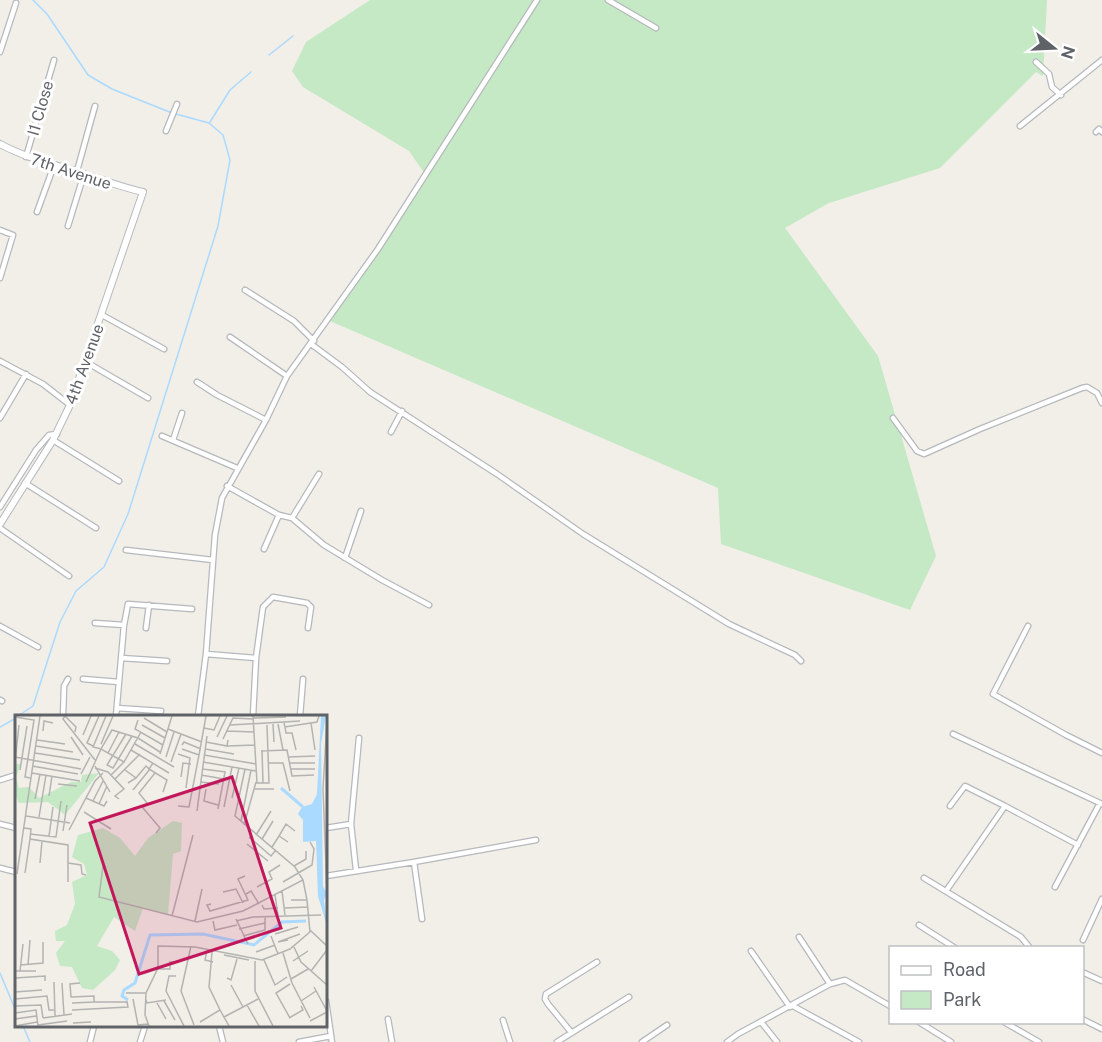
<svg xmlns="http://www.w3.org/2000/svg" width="1102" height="1042" font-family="'Public Sans',sans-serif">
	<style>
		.green { fill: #c5e8c5 }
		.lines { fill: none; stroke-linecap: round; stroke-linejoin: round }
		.stream { stroke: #aadaff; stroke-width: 1.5 }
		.street-casing { stroke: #b5b8bc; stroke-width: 7 }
		.secondary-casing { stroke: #b6babf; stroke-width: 8 }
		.street { stroke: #fff; stroke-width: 4.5 }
		.secondary { stroke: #fff; stroke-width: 6 }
		.labels { text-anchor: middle; stroke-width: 6; stroke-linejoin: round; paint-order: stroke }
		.street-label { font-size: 16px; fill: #5f6368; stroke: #fff }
		.inset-river { fill: none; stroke: #aadaff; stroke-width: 3 }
		.inset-road { fill: none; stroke: #b3b3b1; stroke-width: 1.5 }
		.view { fill: #c2185b; fill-opacity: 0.15; stroke: #c2185b; stroke-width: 3 }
		.inset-edge { fill: none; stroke: #5f6368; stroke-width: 3 }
	</style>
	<rect width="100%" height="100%" fill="#f1efe8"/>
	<path class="green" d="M370,0H1047L1043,76L1036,72L940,168L829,203L785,228L878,356L936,556L910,610L721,544L718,488L330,321L425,174L409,151L303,87L292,71L306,42Z"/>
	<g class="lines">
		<path class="stream" d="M33,0L47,14L88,75L112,89L172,113
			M269,55L293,36
			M210,122L230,90L251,72
			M18,716L33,706L60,622L76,591L104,567L128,514L218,226L230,160L223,135L209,123L176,114
			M0,727L16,718
			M0,973L16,1011
			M23,1026L30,1042"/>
		<g class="street-casing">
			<path id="street" d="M608,0L656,28
				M0,52L16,3
				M1036,62L1049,74L1052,87L1061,95
				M1020,126L1102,60
				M166,131L177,104
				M1096,132L1099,129L1102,132
				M26,157L54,60
				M43,164L95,180
				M77,171L95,106
				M37,212L53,168
				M68,226L83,177
				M0,230L13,235L0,278
				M245,290L294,321L314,341
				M102,315L164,349
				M230,337L287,376
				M311,344L342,367L370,392L497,474L583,534L729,624L795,655L801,661
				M0,361L43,384L70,405
				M86,362L148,398
				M197,382L217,395L266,420
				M0,418L26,374
				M893,418L917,451L924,454L980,429L1082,388L1087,387L1097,393L1102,403
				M391,432L402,411
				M162,436L237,468
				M53,440L119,481
				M173,440L182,413
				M25,483L96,528
				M227,486L279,515L292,518L324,545L382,580L429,605
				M0,507L36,450L49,435L57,434
				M292,518L319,474
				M0,528L69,576
				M264,549L279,515
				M126,550L213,560
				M345,558L361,511
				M95,623L124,625
				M0,626L38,647
				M1028,626L993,694L1066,735L1102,753
				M146,628L149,605
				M206,654L256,658
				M121,658L167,661
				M83,679L119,682
				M0,700L2,701
				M117,708L161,711
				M63,716L64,686L68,679
				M116,716L124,625L128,604L192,609
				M198,716L206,654L215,535L222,498L266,420L287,376L378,249L537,0
				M253,716L256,658L263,607L273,597L307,603L311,607L308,628
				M300,716L303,679
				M953,734L1102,804
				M0,780L16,775
				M950,806L965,786L1005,806
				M0,824L16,828
				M351,824L356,870
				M326,828L351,824L359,738
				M414,862L536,840
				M0,868L16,872
				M326,876L414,862L422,919
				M924,878L1021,937L1030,948
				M1055,887L1100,803
				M946,891L1005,806L1078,845
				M919,925L955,948
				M799,937L830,984
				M1083,940L1102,899
				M751,951L790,1007
				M1082,972L1102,981
				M326,1001L332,1042
				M793,1006L859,1042
				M388,1019L392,1042
				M1082,1019L1102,1029
				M503,1020L510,1042
				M761,1022L777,1042
				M919,1022L951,1042
				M1004,1022L1039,1042
				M219,1026L223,1042
				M571,1032L548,1004L545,999L546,994L597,962
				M90,1042L94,1026
				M140,1042L145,1026
				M299,1042L331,1036
				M557,1042L629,997
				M642,1042L667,1025
				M727,1042L738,1034L830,984L845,980L890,1006"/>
		</g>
		<g class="secondary-casing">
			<path id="secondary" d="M0,144C24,157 49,163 75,171C98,178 120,187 143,192L70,405L53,440L0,524"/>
		</g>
		<use href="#street" class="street"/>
		<use href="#secondary" class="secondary"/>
	</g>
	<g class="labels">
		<g class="street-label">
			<text transform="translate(40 108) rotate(-74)" y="6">I1 Close</text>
			<text transform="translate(71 171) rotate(18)" y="6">7th Avenue</text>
			<text transform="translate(84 364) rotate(-70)" y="6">4th Avenue</text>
		</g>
	</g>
	<g transform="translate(15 715)">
		<rect width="312" height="312" fill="#f1efe8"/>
		<path d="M1,49H6L1,62L4,73L14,72L24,83L56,67H66L67,60L84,58L50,100L33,87L4,88L0,80ZM158,106L167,108L166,136L158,139L153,200L128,193L120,216L99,202L82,231L97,236L105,245L100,255L78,275L67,273L57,252L45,251L41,238L50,226H41L40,216L52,210L60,189L57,167L72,160L69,149L57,142L63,120L88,113L105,123L120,141L133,123Z" fill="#c5e8c5"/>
		<path d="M306,1H311L306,29L308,171L312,179L309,185L312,211L303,181L301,126L288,127V105L283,99L287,92L297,89L302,79Z" fill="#aadaff"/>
		<path class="inset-river" d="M266,73L288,92M113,285L107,281L109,275L120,268L135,220L188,219L239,230L267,207L291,206"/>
		<path class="inset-road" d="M50,1L48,4L80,45M50,1L61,12L60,17M91,1L78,32L86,34L97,15L123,23L145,37M238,1L242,68H248L247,35M0,2L19,5L10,62L15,63M129,3L152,17M238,3L271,2M123,5L120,14L148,30M312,6L308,74L312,177M269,8L270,12L302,7L304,1M296,8L300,35M258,9L259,27M263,9L268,35M127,10L150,23M215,10L285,6M270,12L271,18H277L281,35M189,13L199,15L205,1M153,14L187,27M28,16L29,6L38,8M212,16L239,17M111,19L92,50L98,53L117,21M68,20L76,1M56,22L68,40M202,22L212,1M208,24L218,3L238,4M22,25L50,29M191,27L212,31L213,25M86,29L98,1M120,29L159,52M167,30L169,27L186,34M21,31L58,37M78,31L72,28L84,1M212,31L240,30M190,34L219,39M116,35L154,58M246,36L272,35L277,61L299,60M20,38L65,45M93,38L104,17M145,39L157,1M163,39L175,43L171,73M184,40L191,1M189,40L241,49M0,42L66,54M151,42L159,17M273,42L300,41M0,47L4,10M156,47L166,19M188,47L241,56M138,48L134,54L152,65L148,77M254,48H268L275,76M274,48H300M17,51L63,59M80,51L95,77M80,53L93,57L109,74L100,81L104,84M187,54L211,57M276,54H300M5,55L12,11M110,55L121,63L113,68M17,58L65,66M140,58L124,78L132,88L128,93L145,113L141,118M66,59L75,42M96,60L109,47M186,60L209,64M166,62L168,48L176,49M121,63L131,51L134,54M100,64L125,39M71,67L86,34L109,47L126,17M185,67L204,69M248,68H254L252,10M43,69L62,71M191,74L189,86L203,90M239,74H259M118,75L135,54M34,81L37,61M71,83L89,91L92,86M217,83L224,53M20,84L25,59M78,86L88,66M84,89L92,71M163,91L174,92L184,40L167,34M209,92L217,52M203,94L210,57M182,96L192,21M69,97L96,114M11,101L55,108M24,102L31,60M226,106L236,55M229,110L241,67M9,113L16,114L15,124L53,130V167M54,115L80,66L88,58M48,116L52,90M15,119L41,122L46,86M241,120L256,96M34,121L38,92M264,121L271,109L280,116M234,122L256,141L261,135M247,124L258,106M232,129L253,146M257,132L264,121L273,127M25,148L27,126M53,148L66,150L67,159L71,160M88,151L84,182L182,207L228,196L288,165L280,152L220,101L230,54M279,151L291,144V136M10,158L15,124M2,159L25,1M288,165L292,185M268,167L297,150L299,134L295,127M242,172L257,164L254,157L265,150M267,176L270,200M208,177L221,174L228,188M231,179L236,176L244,189M260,180L263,200M276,185H292L295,217M196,189L192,190L195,196L233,185L223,164L230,161M247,190L249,194L263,193M270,193L292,192M157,201L178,120M221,204L233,229M180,206L187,174M198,206L200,215L222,210M221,206L238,202L306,200M224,214L250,208M260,219L283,212M228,221L250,215V201M256,221L263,239M273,225L263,227L285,219M176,231L166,276L179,310M279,232L286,247L312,270M192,235L190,245L198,247M241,237L260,230M268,238L277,268L295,303M209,240L234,245M249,245L260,270L272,262M240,246V276L258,311M278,246L293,236M6,250L28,248V227M13,250L15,225M143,254H155V247H163M0,256H21M5,256L8,229M296,256L312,235M161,261H154L151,276L169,311M0,263L30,261V266M212,263L216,265L222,244M276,264L293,254M39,267L40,301M47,268L49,300M216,270L228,292M299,272L312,296M0,277L27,275M111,278H131M0,284L32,281L34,295H39M118,284L123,310L133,309M131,285L132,288L151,285M149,286L160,305M286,286L301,276M79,287H113M57,288L79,287V281L56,282L55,269L65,268M142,288L151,304M232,290L244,311M0,291L26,290L28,303M57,295L113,292L112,287M205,295L214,311M0,298L21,295L23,311M209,302L243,284M28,303L57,299M274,303L288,295L286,291M275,303L261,278L275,269M0,304L21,301M295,306L312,297M185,307L205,295L194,272L197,237M58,308L76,307M23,310L52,306M0,311L22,307M134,311L130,300L131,278L143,253V231L180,232L247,245L275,234L296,216L312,231"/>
		<path class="view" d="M217,62L266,213L124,259L75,108Z"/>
		<rect width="312" height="312" class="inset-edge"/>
	</g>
	<rect x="889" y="946" width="195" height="78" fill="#ffffff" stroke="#bfc1c3" stroke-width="1.5"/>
	<rect x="901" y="966" width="30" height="9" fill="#ffffff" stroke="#bfc1c3" stroke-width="1.5"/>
	<text x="943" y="976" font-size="18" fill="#5f6368">Road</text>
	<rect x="901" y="991" width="30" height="18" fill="#c5e8c5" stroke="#bfc1c3" stroke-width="1.5"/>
	<text x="943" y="1006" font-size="18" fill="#5f6368">Park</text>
	<g transform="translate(1054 48) rotate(108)" stroke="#ffffff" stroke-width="4.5" paint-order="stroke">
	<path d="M0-4.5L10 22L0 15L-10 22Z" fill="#5f6368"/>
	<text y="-9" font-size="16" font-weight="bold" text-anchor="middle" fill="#5f6368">N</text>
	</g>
</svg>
